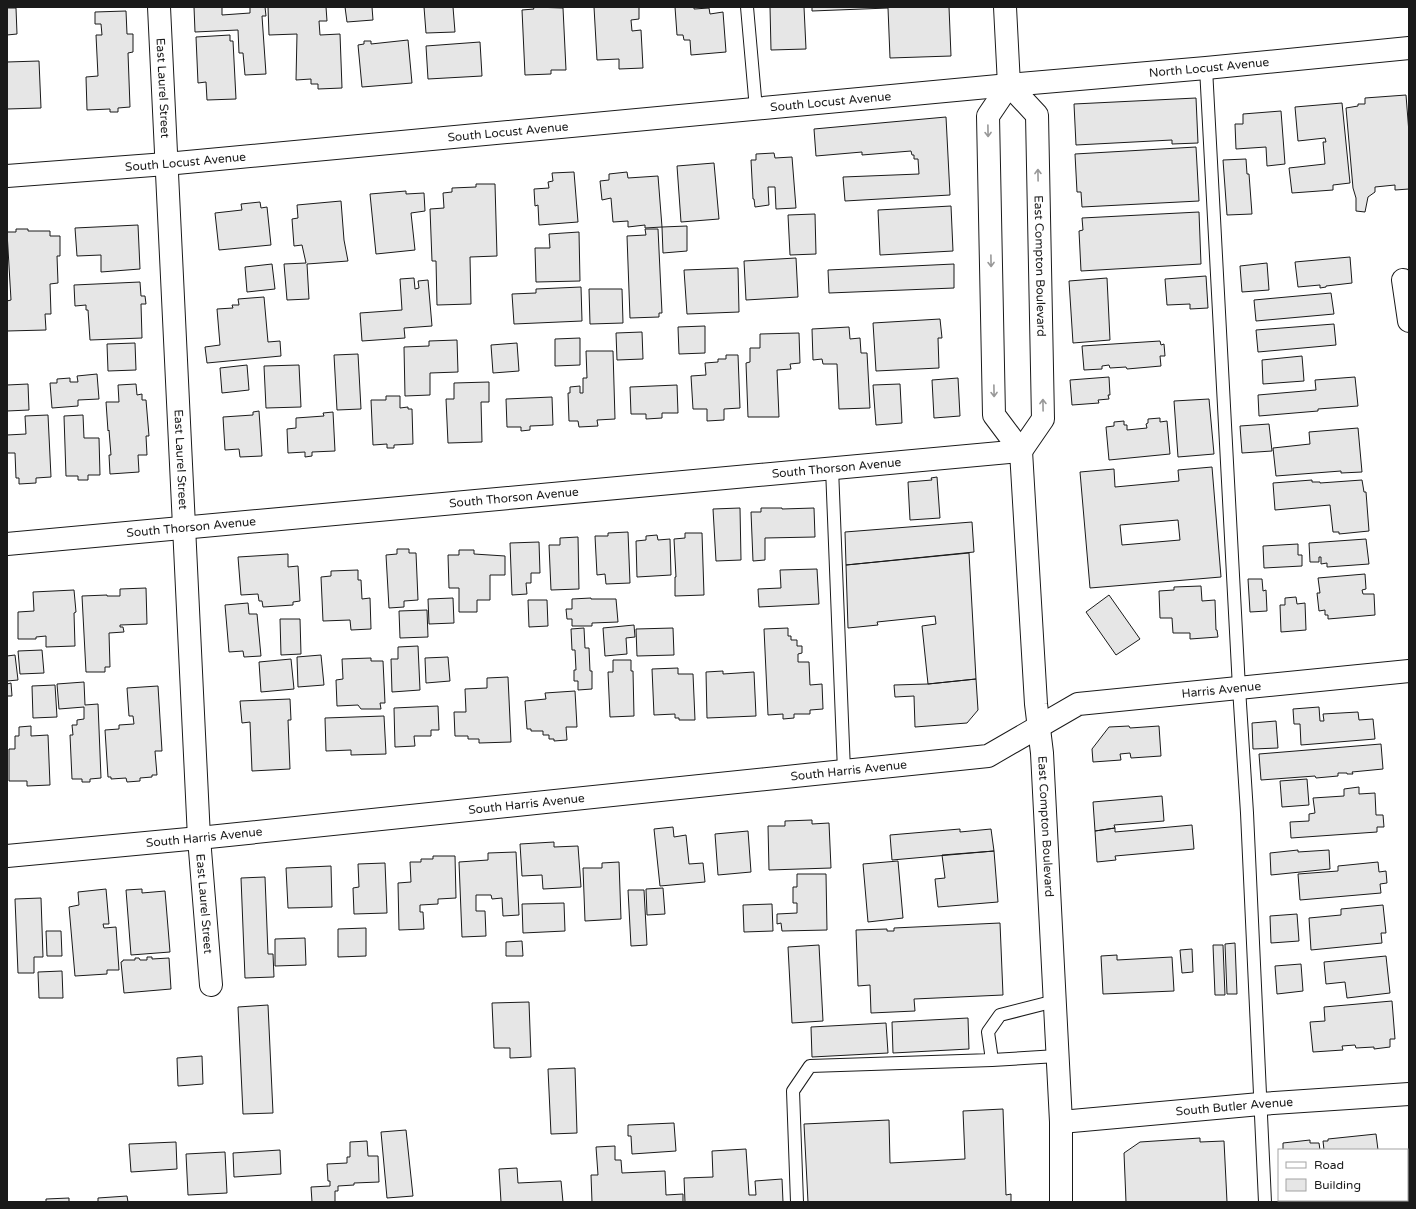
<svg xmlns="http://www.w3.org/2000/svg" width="1416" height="1209" font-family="'Varela Round',sans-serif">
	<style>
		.building { fill: #e6e6e6; stroke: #1a1a1a; fill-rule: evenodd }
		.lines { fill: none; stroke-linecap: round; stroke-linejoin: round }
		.lane-casing { stroke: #1a1a1a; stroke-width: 14 }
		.street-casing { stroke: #1a1a1a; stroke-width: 24 }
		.secondary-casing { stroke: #1a1a1a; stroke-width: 24 }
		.lane { stroke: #fff; stroke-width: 12 }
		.street { stroke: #fff; stroke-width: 22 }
		.secondary { stroke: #fff; stroke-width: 22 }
		.oneway { stroke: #989898 }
		.labels { text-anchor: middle; stroke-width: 3; stroke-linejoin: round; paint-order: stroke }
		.street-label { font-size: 12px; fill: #1a1a1a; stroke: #fff }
	</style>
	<rect width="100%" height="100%" fill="#fff"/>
	<path class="building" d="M194,7H222V15L250,13V7H265L266,16H262L266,74L245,75L243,53H239L238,30L195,32Z
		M268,7H326L327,21H319L320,35L340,34L342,88L318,89V84H311V79L296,80L297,34L269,35Z
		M345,7H372L373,20L347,22Z
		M424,7H453L455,32L426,33Z
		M533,7L563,8L566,70H551V74L525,75L522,10L534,9Z
		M594,7H639V19L631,20L632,31L641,30L643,68L619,69V59L597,60Z
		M675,7H694V9L709,8L710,14L723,12L726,52L691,55L690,40H684L683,35H677Z
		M770,7H804L806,49L771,50Z
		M812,7H949L951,56L890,58L888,8L812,11Z
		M7,8H16L17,34L7,35Z
		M126,11L127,34H133V52L128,53L130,107L118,108V112H110V109L87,110L86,77L98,76L96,35H102L101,24H95V12Z
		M230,35V41H233L236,99L207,100L206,82L198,83L196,37Z
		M408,40L412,83L362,87L358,45L364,44V41H371V44Z
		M480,42L482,76L428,79L426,46Z
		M39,61L41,108L7,109V62Z
		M1406,95L1409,133V189L1395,190V185L1375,187V192L1368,197L1365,212L1356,211V198L1353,188L1346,108L1358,106V104H1365V98Z
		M1196,98L1198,143L1172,144V140L1076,145L1074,104Z
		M1342,103L1350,183L1333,185V190L1292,193L1289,168L1325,164L1323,142H1326L1325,138L1298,141L1295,107Z
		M1281,111L1285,164L1267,166L1266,147L1236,149L1235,124H1243V114Z
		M946,117L950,195L845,201L843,177L919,174L918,159H914V155H912L911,151L862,155V152L816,156L814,129Z
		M1196,147L1199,201L1082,207L1081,192H1077L1075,154Z
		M774,153L775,158L792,157L796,208L776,209L775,187H768L769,205L755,207L754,199H753L751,160H756V154Z
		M1246,159L1247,174H1249L1252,214L1227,215L1223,160Z
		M714,163L719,219L681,222L677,166Z
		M574,172L578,222L539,225L538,205L535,206L534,189L549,188L548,182L553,181L552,173Z
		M627,172L628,178L658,176L662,227L645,228V225L628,227V221L613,222L611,198L602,200L600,181L609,180V174Z
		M476,184H495L497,256L470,257L471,304L437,305L436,261H432L430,209L444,208L443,193L452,192V188L476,187Z
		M406,191V194L424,193L425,211L411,213L415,250L376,254L370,194Z
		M341,201L344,240L348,261L307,264L309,299L287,300L284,264L306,263L302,245L294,246L292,219L298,218L297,205Z
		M260,202L261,208L267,207L271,245L219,250L215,213L242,210L241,204Z
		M951,206L953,251L880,255L878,210Z
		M1199,212L1201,264L1081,271L1079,231L1083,230L1082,218Z
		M815,214L816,254L790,255L788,215Z
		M138,225L140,269L101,272V255L77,256L75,228Z
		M687,226V251L663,253L662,227Z
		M16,229H28V231H50V236H60V256H57L58,283L50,284L51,314H45L46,330L7,331V301L11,300L7,232H16Z
		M645,229H658L662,313H659V317L630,318L627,236L646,235Z
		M579,232L580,281L536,282L535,248H550L549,234Z
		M1350,257L1352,283L1326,286V287L1320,288V285L1298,287L1295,262Z
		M796,258L798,297L746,300L744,261Z
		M1267,263L1269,290L1242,292L1240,266Z
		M272,264L275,289L247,292L245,267Z
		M954,264V288L829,293L828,270Z
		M738,268L739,312L687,314L684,270Z
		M1206,276L1208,308L1190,309V304L1167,305L1165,279Z
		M414,278L415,289L419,288L418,281L428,280L432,326L404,328L405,338L362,341L360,313L402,310L400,279Z
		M1107,278L1110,340L1073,343L1069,281Z
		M140,282L141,296H145L146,304H141L142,338L90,340L88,310H86V305L75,306L74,285Z
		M581,287L582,321L514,324L512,294L536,293V289Z
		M589,289H622L623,323L590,324Z
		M1331,293L1334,314L1256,321L1254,300Z
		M264,297L268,342L280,341L281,356L207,363L205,347L220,345L217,309L233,308L232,305H239L238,299Z
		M940,319L942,338H938L939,368L876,371L873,323Z
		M1334,324L1336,345L1258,352L1256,330Z
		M705,326V353L679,354L678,327Z
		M849,327L850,339L860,338L861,353H867L870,408L839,409L837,364H823L822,359L813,360L812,329Z
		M642,332L643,359L617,360L616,333Z
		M799,333L800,363L790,364L791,369L777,370L779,417H748L746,363L750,362V348H760V334Z
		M580,338V365L555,366V339Z
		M457,340L458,372L430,373V395L405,396L404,347L429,346V341Z
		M1160,341L1161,345L1164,344L1165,356H1160L1161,366L1127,369L1126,367L1110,368L1109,365L1102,366V369L1084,370L1082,346Z
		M135,343L136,370L108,371L107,344Z
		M517,343L519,371L493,373L491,345Z
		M586,351H613L615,419L597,420L598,426L579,427L578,421H569L568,393H570V387L580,386V393H583V378H587Z
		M358,354L361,409L337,410L334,355Z
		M726,355H738L740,408L724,409V420L707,421V409H693L691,376L706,375L705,363L718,362V359H726Z
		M1302,356L1304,381L1263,384L1262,360Z
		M247,365L249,390L222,393L220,368Z
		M299,365L301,407L266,408L264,366Z
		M97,374L99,399L78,400V406L52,408L50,383H57V379L70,378V382H78L77,376Z
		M1109,377L1110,395H1108L1109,399L1098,400L1099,403L1072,405L1070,380Z
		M1355,377L1358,406L1318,409V411L1259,416L1258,395L1316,390L1315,380Z
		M958,378L960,416L934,418L932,380Z
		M489,382V402H481L482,442L448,443L446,399H454V383Z
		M28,384L29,410L7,411V385Z
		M136,384L137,395L142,394V400H146L149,436H146L147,455H138L139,472L110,474L109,455H111L109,430L108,431L106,402H119L118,385Z
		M900,384L902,423L876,425L873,385Z
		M677,385L678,413H662V418L646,419V414H631L630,387Z
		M386,396H400V408L408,407V409H412L413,444L394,445V448H387V444L373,445L371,400H386Z
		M552,397L553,425L530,426V430L521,431V427H507L506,399Z
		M1209,399L1214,454L1178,457L1174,401Z
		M259,411L262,456L240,457L239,449L225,450L223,417L253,415V412Z
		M333,412L335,451L312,452V456L305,457V452L288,453L287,429L296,428V418L324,416L323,413Z
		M48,415L51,477L36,478V483L19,484V478H16L15,453H7V435L26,434L25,416Z
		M83,415L84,438H99L100,475H88V480H78V476H66L64,416Z
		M1160,418V422L1167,421L1170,454L1109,460L1106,427L1114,426V422L1124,421V425H1127V430L1147,428L1146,424L1148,423V419Z
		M1269,424L1272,451L1242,453L1240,426Z
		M1358,428L1362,472L1341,473V471L1276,476L1273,448L1310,444L1309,432Z
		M1212,467L1221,577L1090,588L1080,472L1114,469L1115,487L1179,481L1178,470ZM1178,520L1180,540L1122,545L1120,525Z
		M937,477L940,518L910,520L908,482L932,480L931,478Z
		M1312,480V482H1320V483L1362,480L1364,492H1366L1369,531L1339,534V532H1333L1330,505L1275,510L1273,483Z
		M740,508L741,560L716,561L713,509Z
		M761,508H782V509L814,508L815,537L765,538V560L753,561L751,512H761Z
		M972,522L974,552L846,565L845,532Z
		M628,532L630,583L606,584L605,574L597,575L595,536H608V533Z
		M685,533H702L704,595L675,596V577H676L674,539L685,538Z
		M657,535L658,540L670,539L671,575L637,577L636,541L646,540V536Z
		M578,537L579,589L551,590L549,545H560V538Z
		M1366,539L1369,564L1327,567V563L1321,564V557H1319V562H1310L1309,543Z
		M539,542L540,573H531V583H526L527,594L512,595L510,543Z
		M1298,544V555H1302V566L1264,568L1263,546Z
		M397,549H409V553H416L418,600L404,601V607L389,608L386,555L397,554Z
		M459,550H474V554L505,556V575H490V600H477V612H459V588H449L448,555H459Z
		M969,553L976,679L928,684L922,626L936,624L935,616L877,622L878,625L848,628L846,565Z
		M288,554V567L298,566L300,601L293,602V605L263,607L262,601H259L258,594L241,595L238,557Z
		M817,569L819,604L759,607L758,589L781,588L780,570Z
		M358,570V580H361L362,599L370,598L371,629L351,630L350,620L323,621L321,577L331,576V571Z
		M1365,574L1366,589L1362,590L1363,594H1374L1375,615L1328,619V615H1325V610L1319,611L1317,593H1320L1318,578Z
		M1248,579H1262L1263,591L1266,590L1267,611L1250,612Z
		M1201,586L1202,601L1215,600L1216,630H1217L1218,637L1190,639V633H1173L1172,618H1160L1159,591L1174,590V587Z
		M146,588L147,624L120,625V627H123L124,632L109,633L110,667H105V672H86L82,596L107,595V596H120V589Z
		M74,590L76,612L74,613L75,646L46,647V636L36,637V639H18V612L34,611L33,592Z
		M1109,595L1140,639L1116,655L1086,612Z
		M1296,597L1297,604L1305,603L1306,630L1281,632L1280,605H1285V598Z
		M453,598L454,623L429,624L428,599Z
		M591,598V599H616L618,622L592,623V626H572V619H567L566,609H572V599Z
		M528,600H547L548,626L529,627Z
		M248,603L249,614H257L261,656L244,657L243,651L229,652L225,605Z
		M427,610L428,637L400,638L399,611Z
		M280,619H300L301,654L281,655Z
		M634,625L635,637L626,638L627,654L605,656L603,628Z
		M584,628L585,648H589L590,671H592V689L578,690V681H574V670H576L575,650H572L571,629Z
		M673,628L674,655L637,656L636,629Z
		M788,628V636H791V640H797V646H802V653L798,654V662H809L810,685L822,684L823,709L810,710V714H794V718L783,719V714L768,715L764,629Z
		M418,646L420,690L392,692L391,659H398V647Z
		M42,650L44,673L20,674L18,651Z
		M15,655L18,680L7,681V656Z
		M321,655L324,685L298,687L297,657Z
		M448,657L450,681L426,683L425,658Z
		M371,658V661H383L385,703H380L381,709H361L358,705L337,706L336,680L343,679L342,659Z
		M291,659L294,689L261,692L259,662Z
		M613,660H631V671H633L634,716L610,717L608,672H613Z
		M678,668V674H693L695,720H679V718H675V714L654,715L652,669Z
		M723,671V674L754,672L756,716L707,718L706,672Z
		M508,677L511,742L479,743V739H468V736H455L454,712H466L465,689L487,688V678Z
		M976,679L978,710L967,723L915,727L914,696L895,697L894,685L928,684Z
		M84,682L85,705L98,704L101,778L90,779V782H82V779H72L70,735H73L72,725H77V720L84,719V707L59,709L57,684Z
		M11,683L12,696H7V684Z
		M55,685L57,717L33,718L32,686Z
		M158,686L162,751H155L157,775H152V777L140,778V781L127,782L126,778L111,779V777H108L105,730L119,729V725L134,724L133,716H129L127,688Z
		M575,691L577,727H566L567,740L554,741V739H549V735H543V731H531V729H527L525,701L546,699L545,693Z
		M290,699L291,720H288L290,769L252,771L250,722L242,723L240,701Z
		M438,706L439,730H431V736H414L415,746L395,747L394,708Z
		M1319,707L1320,721H1324L1323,714L1358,712L1359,720L1373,719L1375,739L1301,745L1300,724H1294L1293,709Z
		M384,716L386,754L351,755V750L326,751L325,718Z
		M1276,721L1278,748L1253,749L1252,723Z
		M31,726V736L48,735L50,785L27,786V781H9V749H15V736H19V727Z
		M1129,726L1130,728L1159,726L1161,756L1131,758L1130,753L1120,754L1121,760L1093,762L1092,749L1109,727Z
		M1381,744L1383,769L1352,772L1353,774H1347V773H1338V776L1316,778L1315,776L1261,780L1259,754Z
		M1307,779L1309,805L1282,807L1280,781Z
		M1359,787V794L1375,793L1376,815H1383L1384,827H1377V832L1291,838L1290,822L1309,821V814L1315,813L1313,798L1344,796V789Z
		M1162,796L1164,821L1114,825L1115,828L1095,831L1093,802Z
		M812,820V824L829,823L831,868L769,870L768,826H785V821Z
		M1192,825L1194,849L1115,856L1116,860L1097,862L1095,831L1115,828V832Z
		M673,827L674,837L686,835L689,864L703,863L705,882L660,886L654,829Z
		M960,829V832L991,829L994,851L892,860L890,835Z
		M748,831L751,872L718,875L715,834Z
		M554,842V847L578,846L581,887L543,889L542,875L522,876L520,844Z
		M1298,850V852L1329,850L1330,869L1271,875L1270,853Z
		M994,851L998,902L938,907L935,879L945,878L942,855Z
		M516,852L519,915L503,916L502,898L492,899L491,895H476V911H485L486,936L462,937L459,862L488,860V853Z
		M433,856H455L456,898L438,899V904L420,905V912H423L424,929L399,930L398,883L411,882L410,862H421V859H433Z
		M898,861L903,918L868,922L863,864Z
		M619,862L621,919L585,921L583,868H602V863Z
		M1378,862L1379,872L1386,871L1387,883L1380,884L1381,893L1300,900L1298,874L1338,871V866Z
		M385,863L387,913L354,914L353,888L359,887L358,864Z
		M331,866L332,907L288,908L286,868Z
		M797,874H826L827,930L782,931L781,923L777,924V914L797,913V903H793V887H797Z
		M265,877L268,954H273L274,977L245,978L241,878Z
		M663,888L665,914L647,915L646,889Z
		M106,889L109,924H103L104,928L116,927L119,970H107V974L75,976L69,907L79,905L78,892Z
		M142,889V893L165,891L170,952L131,955L126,890Z
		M628,890H644L647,945L631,946Z
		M41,898L43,957H34V973H18L15,899Z
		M564,903L565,931L523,933L522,904Z
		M772,904L773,931L744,932L743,905Z
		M1383,905L1386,933H1381L1382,943L1311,950L1309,918L1341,915V909Z
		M1297,914L1299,941L1271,943L1270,916Z
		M1000,923L1003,995L914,999L915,1011L871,1013L870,985L858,986L856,930L887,929V931H894V928Z
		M366,928V956L338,957V929Z
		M46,931H61L62,956H47Z
		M305,938L306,965L275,966V939Z
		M522,941L523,956H506V942Z
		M1235,943L1237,994H1227L1225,944Z
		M819,945L823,1021L792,1023L788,947Z
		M1213,945H1223L1225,995H1215Z
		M1192,949L1193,972L1182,973L1180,950Z
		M1117,955V960L1172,957L1174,991L1103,994L1101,956Z
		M1386,956L1390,993L1347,998L1345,982L1326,984L1324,962Z
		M147,957H152V959L169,958L171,989L124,993L121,962L123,961V960H135V958H139L140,960H147Z
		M1301,964L1303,991L1277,994L1275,966Z
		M62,971L63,998H39L38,972Z
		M1392,1001L1395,1039H1390V1047L1374,1049V1047L1356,1048L1355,1045L1342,1046L1343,1050L1313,1052L1310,1022L1325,1021L1324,1007Z
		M529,1002L531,1057L510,1058V1048H494L492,1003Z
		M268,1005L273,1113L243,1114L238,1007Z
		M968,1018L969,1049L893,1053L892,1022Z
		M886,1023L888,1053L812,1057L811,1027Z
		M202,1056L203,1084L178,1086L177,1058Z
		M575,1068L577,1133L551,1134L548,1069Z
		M1003,1109L1006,1195L1011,1194V1202H808L804,1124L889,1120L890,1163L965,1159L963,1111Z
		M674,1123L676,1151L632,1154L631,1136H628V1125Z
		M406,1130L413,1196L387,1198L381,1132Z
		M1376,1134L1378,1150H1324L1323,1141H1328V1139Z
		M1200,1138V1142L1224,1141L1227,1202H1126L1124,1153L1140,1142Z
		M1310,1140V1143H1319L1320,1150H1283V1143Z
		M367,1141L368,1156H378L379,1182L354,1183V1185L338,1186V1191H335V1202H312L311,1187L330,1186V1181H328L327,1164L347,1163V1157H350V1142Z
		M176,1142L177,1169L131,1172L129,1144Z
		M615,1146V1160H621L622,1173L665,1171L666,1195L683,1194V1202H592L591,1175H598L596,1147Z
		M746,1149L749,1195H756L755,1181L782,1179L783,1202H685L684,1178L713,1177L712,1151Z
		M280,1150L281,1174L234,1177L233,1153Z
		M225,1152L227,1193L188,1195L186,1154Z
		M517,1168L518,1183L561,1181L563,1202H501L499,1169Z
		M127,1196L128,1202H98V1198Z
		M69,1198V1202H46V1199Z
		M1341,1200H1389V1202H1341Z"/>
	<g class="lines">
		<g class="lane-casing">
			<path id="lane" d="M747,7L756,109
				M1206,68L1239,688L1247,813L1265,1202
				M832,468L844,771
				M992,1060L988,1032L1000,1015L1055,1001
				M797,1202L793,1091L810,1066L992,1060L1057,1056"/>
		</g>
		<g class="street-casing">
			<g id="street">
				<path id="s1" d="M159,7L199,838L211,985"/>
				<path id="s2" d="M7,176L166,164L1009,85L1206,68L1409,48"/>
				<path d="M1403,280L1409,321"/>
				<path id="s3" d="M7,544L1021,451"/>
				<path id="s4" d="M7,856L199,838L988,756L1078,704L1409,671"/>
				<path id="s5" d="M1061,1122L1260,1104L1409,1094"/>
			</g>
		</g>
		<g class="secondary-casing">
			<g id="secondary">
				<path id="s6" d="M1005,7L1009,85L988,116L994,415L1021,451L1036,704L1042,753L1061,1122V1202"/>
				<path id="s7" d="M1009,85L1037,115L1043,419L1021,451"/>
			</g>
		</g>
		<use href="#lane" class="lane"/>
		<use href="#street" class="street"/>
		<use href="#secondary" class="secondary"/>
	</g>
	<defs><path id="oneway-shaft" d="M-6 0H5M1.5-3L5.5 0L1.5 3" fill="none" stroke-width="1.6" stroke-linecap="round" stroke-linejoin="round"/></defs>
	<g class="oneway">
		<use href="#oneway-shaft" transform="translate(988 131) rotate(89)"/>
		<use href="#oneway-shaft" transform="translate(1038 175) rotate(-91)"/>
		<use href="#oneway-shaft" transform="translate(991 261) rotate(89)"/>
		<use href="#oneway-shaft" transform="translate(994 391) rotate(89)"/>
		<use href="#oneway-shaft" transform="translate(1043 405) rotate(-91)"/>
	</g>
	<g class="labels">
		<g class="street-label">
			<text dy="4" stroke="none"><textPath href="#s2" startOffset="1207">North Locust Avenue</textPath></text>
			<text dy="4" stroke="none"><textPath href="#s1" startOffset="81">East Laurel Street</textPath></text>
			<text dy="4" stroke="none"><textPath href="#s2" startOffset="827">South Locust Avenue</textPath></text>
			<text dy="4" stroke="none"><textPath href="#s2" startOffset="503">South Locust Avenue</textPath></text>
			<text dy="4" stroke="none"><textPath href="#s2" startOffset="179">South Locust Avenue</textPath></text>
			<text dy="4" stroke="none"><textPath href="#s7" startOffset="192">East Compton Boulevard</textPath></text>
			<text dy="4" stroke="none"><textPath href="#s1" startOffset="453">East Laurel Street</textPath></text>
			<text dy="4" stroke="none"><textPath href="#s3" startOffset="833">South Thorson Avenue</textPath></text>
			<text dy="4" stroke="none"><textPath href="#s3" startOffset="509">South Thorson Avenue</textPath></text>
			<text dy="4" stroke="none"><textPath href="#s3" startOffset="185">South Thorson Avenue</textPath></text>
			<text dy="4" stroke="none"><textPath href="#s4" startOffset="1234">Harris Avenue</textPath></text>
			<text dy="4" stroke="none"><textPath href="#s4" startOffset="846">South Harris Avenue</textPath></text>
			<text dy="4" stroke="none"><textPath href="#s4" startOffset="522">South Harris Avenue</textPath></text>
			<text dy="4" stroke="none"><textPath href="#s6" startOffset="836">East Compton Boulevard</textPath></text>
			<text dy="4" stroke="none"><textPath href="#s4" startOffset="198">South Harris Avenue</textPath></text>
			<text dy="4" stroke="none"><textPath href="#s1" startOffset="898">East Laurel Street</textPath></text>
			<text dy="4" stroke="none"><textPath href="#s5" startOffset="174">South Butler Avenue</textPath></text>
		</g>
	</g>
	<rect width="1416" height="1209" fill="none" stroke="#1a1a1a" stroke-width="16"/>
	<rect x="1278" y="1149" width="130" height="52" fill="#ffffff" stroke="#a3a3a3"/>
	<rect x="1286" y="1162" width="20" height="6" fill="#ffffff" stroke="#a3a3a3"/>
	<text x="1314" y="1169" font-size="12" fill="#1a1a1a">Road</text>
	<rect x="1286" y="1179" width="20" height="12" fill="#e6e6e6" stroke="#a3a3a3"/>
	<text x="1314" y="1189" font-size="12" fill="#1a1a1a">Building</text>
</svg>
